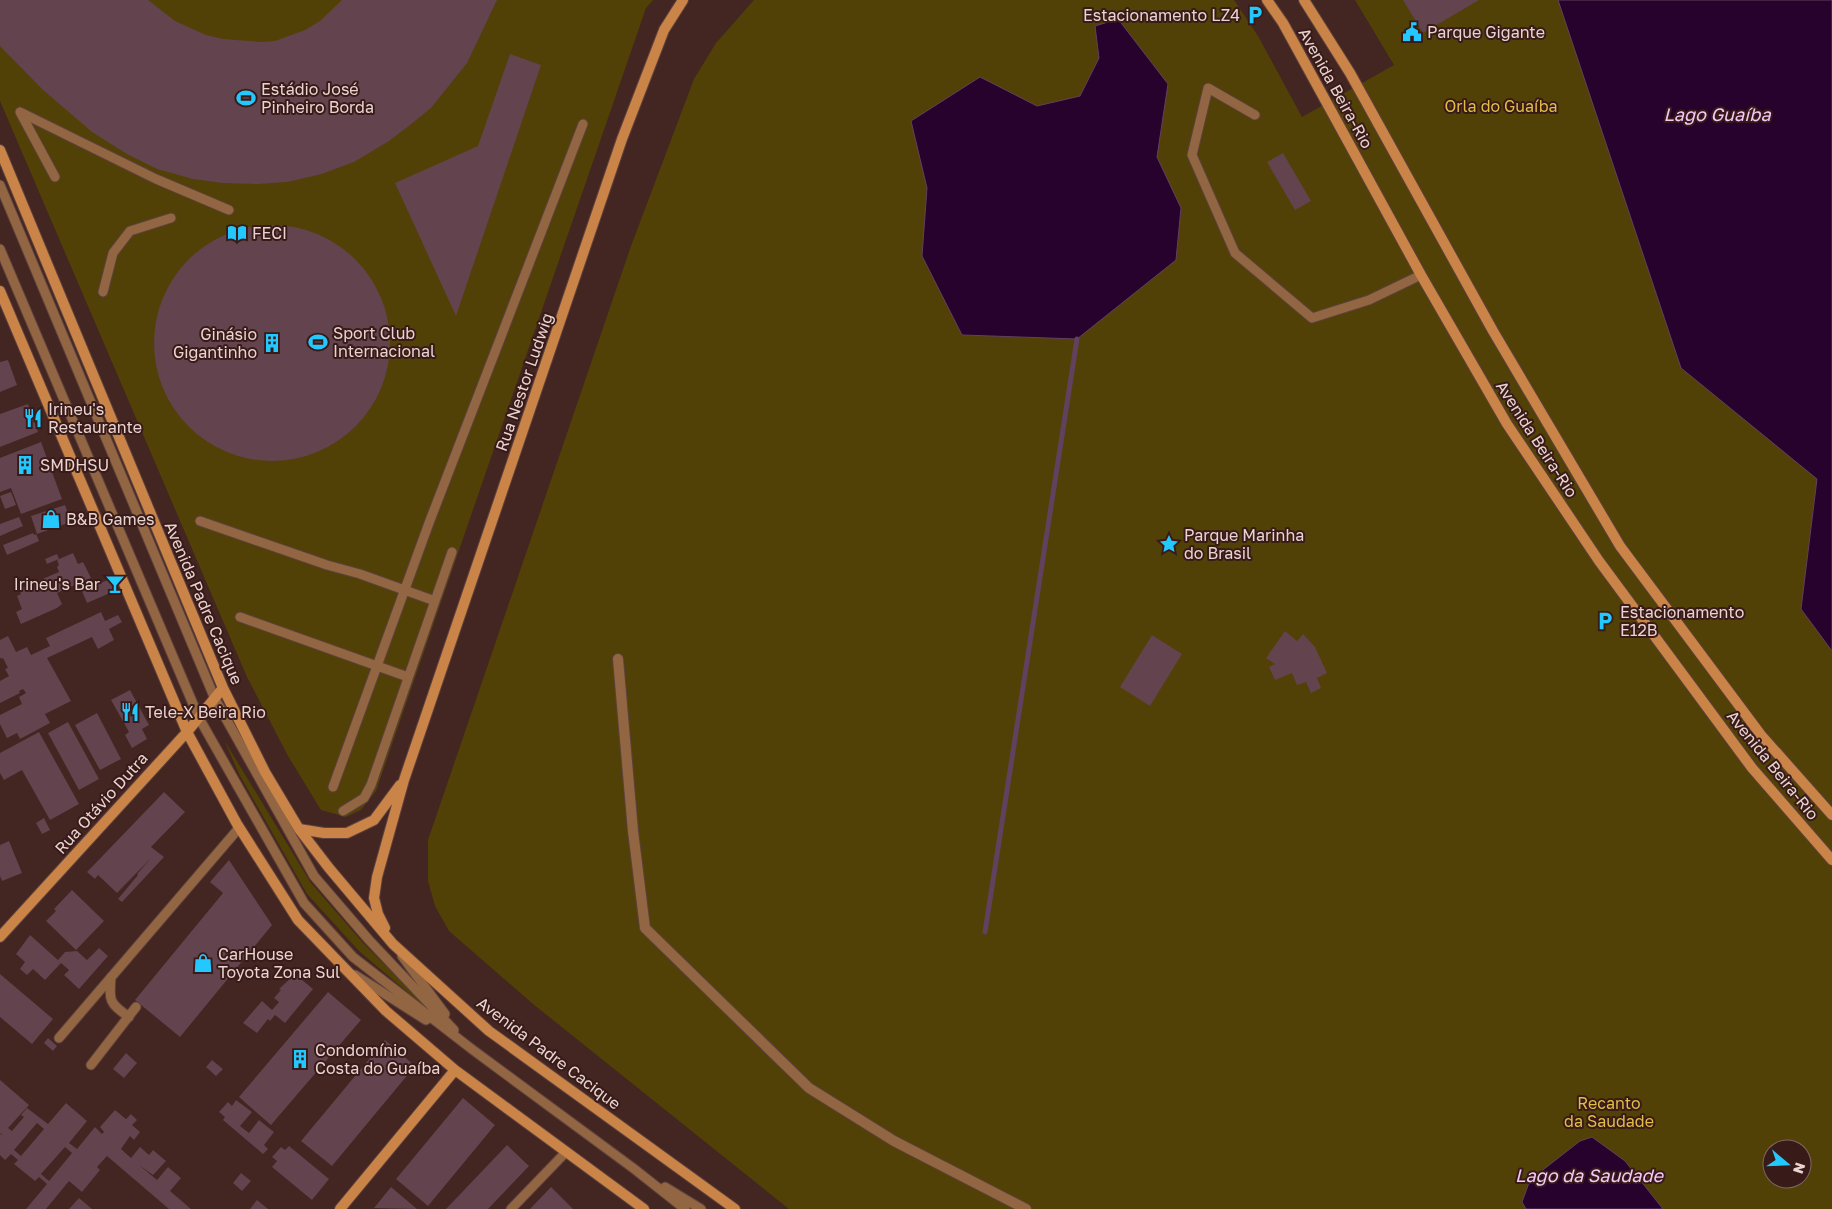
<svg xmlns="http://www.w3.org/2000/svg" width="1832" height="1209" font-family="'Golos Text',sans-serif">
	<style>
		.green { fill: #514106; fill-rule: evenodd }
		.water { fill: #27022c; stroke: #61415e }
		.lines { fill: none; stroke-linecap: round; stroke-linejoin: round }
		.stream { stroke: #61415e; stroke-width: 5 }
		.building { fill: #62434e; fill-rule: evenodd }
		.lane-casing { stroke: #5e413d; stroke-width: 11 }
		.street-casing { stroke: #5e413d; stroke-width: 12 }
		.secondary-casing { stroke: #5e413d; stroke-width: 12 }
		.lane { stroke: #926642; stroke-width: 9 }
		.street { stroke: #926642; stroke-width: 10 }
		.secondary { stroke: #ca8447; stroke-width: 10 }
		.labels { text-anchor: middle; stroke-width: 4; stroke-linejoin: round; paint-order: stroke }
		.poi-label { font-size: 16px; fill: #e9d4d1; stroke: #381b18; text-anchor: start }
		.street-label { font-size: 16px; fill: #e9d4d1; stroke: #381b18 }
		.park-label { font-size: 16px; fill: #e2bd46; stroke: #381b18 }
		.water-label { font-size: 18px; font-style: italic; fill: #f5c8fa; stroke: #381b18 }
	</style>
	<rect width="100%" height="100%" fill="#432521"/>
	<path class="green" d="M0,0H653L646,8L376,791L361,810L346,817L321,810L288,756L247,677L0,101Z
		M754,0H1234L1258,36L1302,117L1394,65L1355,0H1563L1817,479L1801,609L1832,651V1209H789L533,1004L449,931L435,906L428,881V840L631,246L694,79L716,43ZM1772,1149H1802V1179H1772Z
		M224,740L311,883L365,945L439,1019L359,951L307,894L239,774Z"/>
	<path class="water" d="M1558,0H1832V651L1801,609L1817,479L1681,368Z
		M1118,19L1168,84L1157,157L1181,208L1176,260L1077,339L962,335L922,256L927,188L911,121L980,77L1037,106L1080,96L1099,58L1095,26Z
		M1592,1137L1625,1161L1663,1209H1526L1522,1202L1530,1180L1580,1141Z"/>
	<g class="lines">
		<path class="stream" d="M985,932L1077,339"/>
	</g>
	<path class="building" d="M0,0H148L175,21L206,35L223,39L261,42L275,41L305,30L320,21L342,0H497L467,63L431,108L410,125L389,141L354,162L322,174L287,182L258,184L223,183L193,179L157,169L127,154L92,132L42,89L0,46Z
		M1403,0H1479L1423,33Z
		M510,54L541,65L456,316L395,183L478,146Z
		M1283,153L1311,201L1295,210L1267,162Z
		M154 343a118 118 0 1 1 236 0a118 118 0 1 1-236 0Z
		M8,360L17,385L0,392V362Z
		M28,404L38,432L0,447V414Z
		M41,442L62,499L21,514L11,488L0,492V458Z
		M11,492L16,505L5,509L0,496Z
		M65,505L71,522L37,534L31,516Z
		M19,517L23,526L0,536V524Z
		M33,533L34,535L36,534L39,541L7,555L3,545Z
		M73,553L78,564L83,562L91,578L57,593L62,604L57,608L21,624L16,612L22,609L17,596L21,594L19,589L59,572L57,567L59,565L57,560Z
		M57,554L59,559L47,564L45,559Z
		M112,578L117,590L87,603L82,591Z
		M101,612L105,621L118,615L122,622L109,629L114,640L98,649L92,637L47,658L71,701L45,714L50,723L20,739L17,733L7,738L0,724V715L22,704L19,697L26,693L23,689L19,691L20,693L0,703V681L9,676L5,669L8,668L3,658L1,659L0,657V640L8,636L16,652L27,647L31,655L50,646L46,638Z
		M1285,631L1297,641L1303,634L1315,647L1327,673L1317,678L1321,688L1311,693L1306,682L1297,685L1292,673L1275,680L1269,667L1275,664L1266,658Z
		M1152,635L1182,654L1150,706L1120,687Z
		M130,690L149,725L142,729L147,739L132,748L125,735L129,732L111,700Z
		M97,713L121,759L100,770L75,725Z
		M68,722L99,779L79,790L48,733Z
		M39,732L79,804L50,820L22,770L4,780L0,773V753Z
		M164,792L185,812L151,847L164,857L122,902L118,899L138,875L137,874L151,858L117,893L98,875L95,879L87,872Z
		M44,818L50,830L42,834L36,823Z
		M9,841L22,873L2,881L0,876V845Z
		M229,860L272,925L180,1037L135,1000L223,893L210,882Z
		M72,890L104,921L76,950L46,921L56,911L54,909Z
		M30,935L58,960L65,952L77,951L87,960L99,948L108,956L79,989L64,975L69,970L61,963L45,980L33,969L27,975L20,969L25,962L16,954Z
		M0,974L53,1019L32,1044L0,1017Z
		M295,974L313,989L285,1023L275,1015L270,1021L268,1019L257,1033L243,1023L262,1001L272,1010L279,1002L274,998L281,990L279,989Z
		M328,992L361,1020L271,1125L239,1097Z
		M48,1038L57,1046L53,1051L44,1043Z
		M385,1040L415,1066L332,1166L301,1141Z
		M126,1053L137,1063L124,1078L113,1069Z
		M212,1060L223,1069L216,1076L206,1067Z
		M0,1080L29,1105L8,1128L12,1131L24,1117L21,1115L27,1108L48,1124L66,1103L87,1121L69,1143L77,1149L95,1127L102,1134L104,1132L100,1127L115,1110L126,1119L131,1114L137,1120L132,1125L140,1132L134,1140L130,1136L121,1149L131,1158L140,1147L149,1155L153,1150L166,1161L153,1175L139,1165L157,1180L168,1167L181,1178L170,1191L191,1209H169L107,1156L97,1167L100,1170L82,1192L69,1181L46,1209H26L47,1184L39,1177L35,1181L14,1164L18,1160L11,1154L5,1160L0,1155V1134L3,1135L0,1133ZM37,1123L44,1129L21,1156L14,1150ZM65,1147L72,1153L49,1181L41,1174Z
		M463,1098L495,1125L428,1206L396,1179Z
		M236,1100L252,1112L240,1126L249,1133L259,1120L274,1132L264,1145L268,1149L263,1154L223,1120L225,1117L219,1112L228,1102L232,1106Z
		M507,1145L529,1166L488,1209H446Z
		M289,1146L329,1179L312,1200L272,1167L277,1161L272,1157L281,1147L285,1150Z
		M241,1173L251,1181L242,1191L233,1183Z
		M391,1187L417,1209L374,1208Z
		M551,1187L573,1209H530Z
		M79,1198L92,1209H69Z
		M257,1200L268,1209H250Z"/>
	<g class="lines">
		<g class="lane-casing">
			<path id="lane" d="M20,112L156,179L229,210
				M20,112L55,177
				M1255,115L1208,88L1192,155L1235,253L1312,318L1369,300L1421,275
				M0,185L215,699L314,876L369,940L454,1030
				M0,249L199,718L304,903L353,957L473,1050L633,1168L685,1209
				M103,292L113,253L130,231L171,218
				M200,521L327,565L360,574L435,601
				M240,617L408,677
				M333,787L429,523L583,124
				M343,811L364,798L371,785L452,552
				M402,956L445,1014
				M355,975L426,1020
				M111,977C109,1001 109,1003 129,1017
				M59,1038L239,828
				M91,1065L136,1007
				M665,1187L701,1209
				M511,1209L566,1152"/>
		</g>
		<g class="street-casing">
			<path id="street" d="M618,659L633,831L645,928L809,1088L894,1141L1026,1209"/>
		</g>
		<g class="secondary-casing">
			<path id="secondary" d="M1267,0L1283,23L1421,275L1507,424L1599,561L1752,768L1832,860
				M1304,0L1350,73L1493,331L1620,546L1761,735L1832,815
				M0,150L223,688L265,772L299,829L329,868L393,944L489,1031L735,1209
				M0,291L187,732L237,824L298,920L386,1011L455,1070L644,1209
				M299,829L324,833H347L374,820L400,785
				M385,928L378,914L374,898L377,877L404,780L622,139L664,30L683,0
				M0,937L187,732L223,688
				M340,1209L455,1070"/>
		</g>
		<use href="#lane" class="lane"/>
		<use href="#street" class="street"/>
		<use href="#secondary" class="secondary"/>
	</g>
	<defs>
		<g id="parking-bare" transform="scale(1.5)"><path d="M-3.5-5.5H1a3.5 3.5 0 0 1 0 7H-1V5.5H-3.5ZM-1-3.4V-.6H.8a1.4 1.4 0 0 0 0-2.8Z" fill="#23c9fe" stroke="#381b18" stroke-width="2.5" paint-order="stroke"/></g>
		<g id="civic-bare" transform="scale(1.5)"><path d="M-.6-6.5H3V-4.5H.6V-3L4-1V1h2V6H-6V1h2V-1L-.6-3ZM-1.2 2.5V6h2.4V2.5Z" fill="#23c9fe" stroke="#381b18" stroke-width="2.5" paint-order="stroke"/></g>
		<g id="stadium-bare" transform="scale(1.5)"><path d="M0-5a6.5 5 0 1 0 0 10a6.5 5 0 1 0 0-10ZM-3.5-1.8h7v3.6h-7Z" fill="#23c9fe" stroke="#381b18" stroke-width="2.5" paint-order="stroke"/></g>
		<g id="library-bare" transform="scale(1.5)"><path d="M-6-4Q-3-5.5-.7-3.5V5Q-3 3-6 4ZM6-4Q3-5.5 .7-3.5V5Q3 3 6 4Z" fill="#23c9fe" stroke="#381b18" stroke-width="2.5" paint-order="stroke"/></g>
		<g id="building-bare" transform="scale(1.5)"><path d="M-4-6H4V6H1V3H-1V6H-4ZM-2.5-4.3h1.7v1.8h-1.7ZM.8-4.3h1.7v1.8H.8ZM-2.5-1h1.7V.8h-1.7ZM.8-1h1.7V.8H.8Z" fill="#23c9fe" stroke="#381b18" stroke-width="2.5" paint-order="stroke"/></g>
		<g id="restaurant-bare" transform="scale(1.5)"><path d="M-5-6h1v4h1v-4h1v4h1v-4h1v5L-1.5 .5V6h-2V.5L-5-1ZM5-6V6H3V1.5H1.5Q1.5-4 5-6Z" fill="#23c9fe" stroke="#381b18" stroke-width="2.5" paint-order="stroke"/></g>
		<g id="shop-bare" transform="scale(1.5)"><path d="M-5-2.5h2.3a2.7 3.5 0 0 1 5.4 0H5L5.5 6h-11ZM-1.5-2.5h3a1.5 2.3 0 0 0-3 0Z" fill="#23c9fe" stroke="#381b18" stroke-width="2.5" paint-order="stroke"/></g>
		<g id="sight-bare" transform="scale(1.5)"><path d="M0-6L1.8-2.2L6-1.7L2.9 1.2L3.7 5.4L0 3.3L-3.7 5.4L-2.9 1.2L-6-1.7L-1.8-2.2Z" fill="#23c9fe" stroke="#381b18" stroke-width="2.5" paint-order="stroke"/></g>
		<g id="bar-bare" transform="scale(1.5)"><path d="M-6-5H6L.8 .8V4.5H3.5V6h-7V4.5H-.8V.8Z" fill="#23c9fe" stroke="#381b18" stroke-width="2.5" paint-order="stroke"/></g>
	</defs>
	<g fill-rule="evenodd">
		<use href="#parking-bare" x="1255" y="15"/>
		<use href="#civic-bare" x="1412" y="32"/>
		<use href="#stadium-bare" x="246" y="98"/>
		<use href="#library-bare" x="237" y="233"/>
		<use href="#stadium-bare" x="318" y="342"/>
		<use href="#building-bare" x="272" y="343"/>
		<use href="#restaurant-bare" x="33" y="418"/>
		<use href="#building-bare" x="25" y="465"/>
		<use href="#shop-bare" x="51" y="519"/>
		<use href="#sight-bare" x="1169" y="544"/>
		<use href="#bar-bare" x="115" y="584"/>
		<use href="#parking-bare" x="1605" y="621"/>
		<use href="#restaurant-bare" x="130" y="712"/>
		<use href="#shop-bare" x="203" y="963"/>
		<use href="#building-bare" x="300" y="1059"/>
	</g>
	<g class="labels">
		<g class="poi-label">
			<text x="1240" y="21" text-anchor="end">Estacionamento LZ4</text>
			<text x="1427" y="38">Parque Gigante</text>
			<text x="261" y="95">Estádio José<tspan x="261" dy="18">Pinheiro Borda</tspan></text>
			<text x="252" y="239">FECI</text>
			<text x="333" y="339">Sport Club<tspan x="333" dy="18">Internacional</tspan></text>
			<text x="257" y="340" text-anchor="end">Ginásio<tspan x="257" dy="18">Gigantinho</tspan></text>
			<text x="48" y="415">Irineu's<tspan x="48" dy="18">Restaurante</tspan></text>
			<text x="40" y="471">SMDHSU</text>
			<text x="66" y="525">B&amp;B Games</text>
			<text x="1184" y="541">Parque Marinha<tspan x="1184" dy="18">do Brasil</tspan></text>
			<text x="100" y="590" text-anchor="end">Irineu's Bar</text>
			<text x="1620" y="618">Estacionamento<tspan x="1620" dy="18">E12B</tspan></text>
			<text x="145" y="718">Tele-X Beira Rio</text>
			<text x="218" y="960">CarHouse<tspan x="218" dy="18">Toyota Zona Sul</tspan></text>
			<text x="315" y="1056">Condomínio<tspan x="315" dy="18">Costa do Guaíba</tspan></text>
		</g>
		<g class="street-label">
			<text transform="translate(1336 88) rotate(61)" y="6">Avenida Beira-Rio</text>
			<text transform="translate(524 382) rotate(-71)" y="6">Rua Nestor Ludwig</text>
			<text transform="translate(1537 439) rotate(57)" y="6">Avenida Beira-Rio</text>
			<text transform="translate(204 603) rotate(67)" y="6">Avenida Padre Cacique</text>
			<text transform="translate(1773 765) rotate(51)" y="6">Avenida Beira-Rio</text>
			<text transform="translate(101 803) rotate(-48)" y="6">Rua Otávio Dutra</text>
			<text transform="translate(549 1053) rotate(37)" y="6">Avenida Padre Cacique</text>
		</g>
		<g class="park-label">
			<text x="1501" y="112">Orla do Guaíba</text>
			<text x="1609" y="1109">Recanto<tspan x="1609" dy="18">da Saudade</tspan></text>
		</g>
		<g class="water-label">
			<text x="1717" y="121">Lago Guaíba</text>
			<text x="1589" y="1182">Lago da Saudade</text>
		</g>
	</g>
	<g transform="translate(1787 1164) rotate(109)"><circle r="24" fill="#381b18" stroke="#7f6562"/>
	<path d="M0-4L9 19L0 12L-9 19Z" fill="#23c9fe"/>
	<text y="-8" font-size="14" font-weight="bold" text-anchor="middle" fill="#e9d4d1">N</text>
	</g>
</svg>
